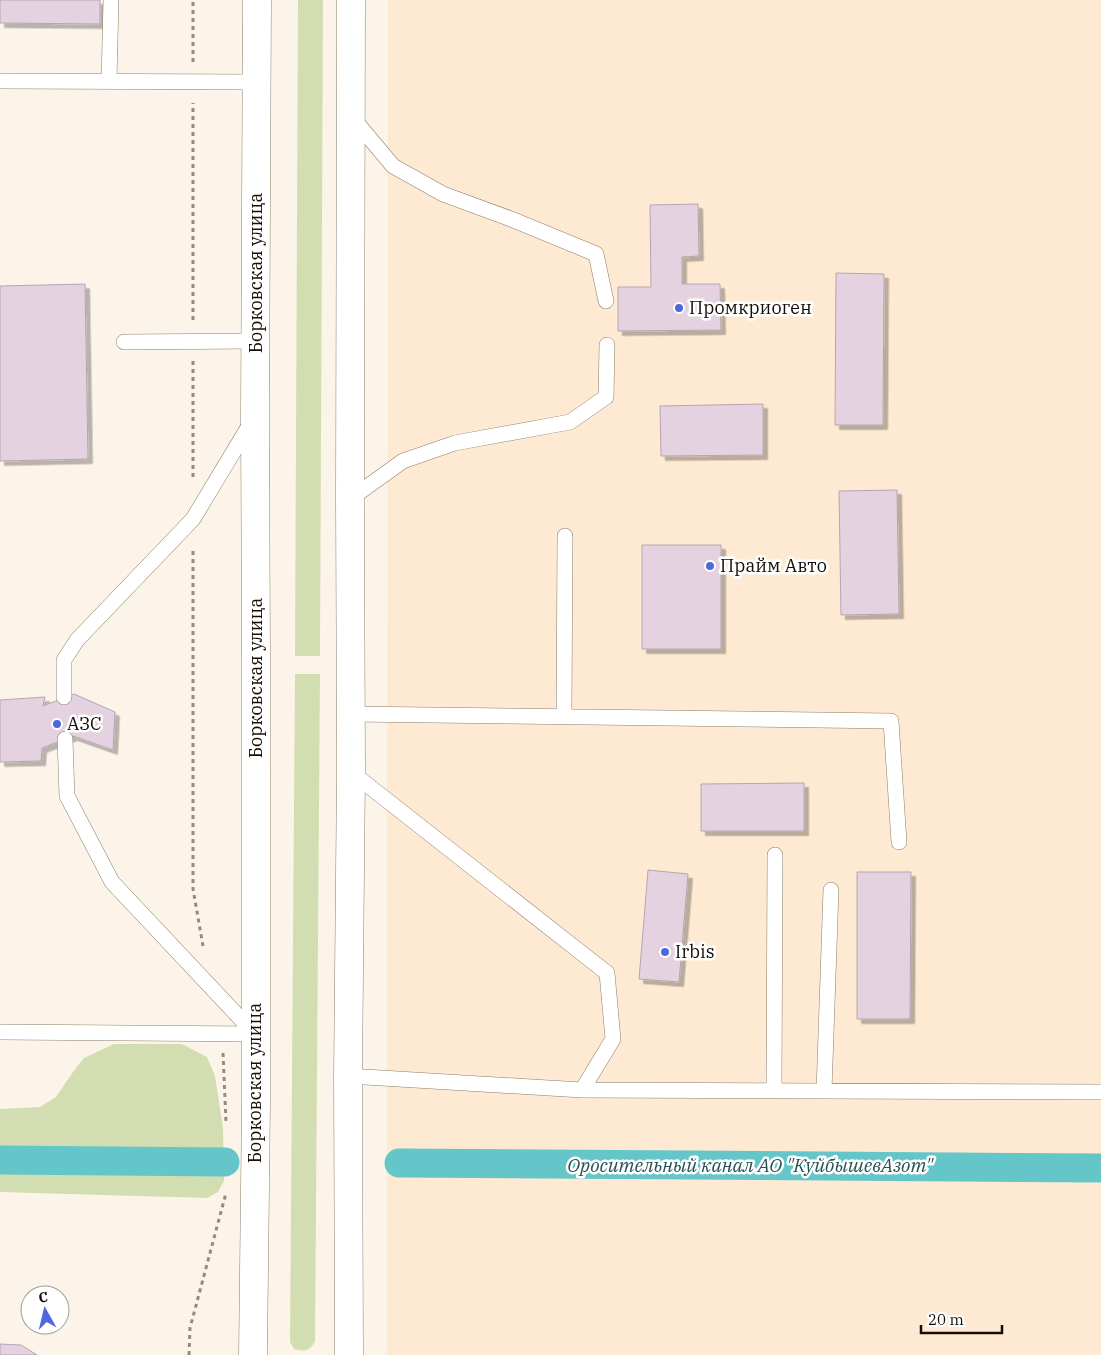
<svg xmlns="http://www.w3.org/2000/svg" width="1101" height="1355" font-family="'IBM Plex Serif',serif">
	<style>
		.built { fill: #feead2 }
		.green { fill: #d2deb2 }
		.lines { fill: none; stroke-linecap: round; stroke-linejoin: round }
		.canal { stroke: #64c6c9; stroke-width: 29 }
		.building { fill: #e5d2e0; stroke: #b6a4b2; filter: url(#shadow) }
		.service-casing { stroke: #8b7e6e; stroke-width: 16 }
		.secondary-casing { stroke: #8b7e6e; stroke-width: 29 }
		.path { stroke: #928b82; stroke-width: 3; stroke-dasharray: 4 4; stroke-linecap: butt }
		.service { stroke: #fff; stroke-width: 15 }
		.secondary { stroke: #fff; stroke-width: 28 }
		.poi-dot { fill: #5068dd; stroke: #fff; stroke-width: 2 }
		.labels { text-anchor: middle; stroke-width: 5; stroke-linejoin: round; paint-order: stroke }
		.street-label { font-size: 18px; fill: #130e08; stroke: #fff }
		.poi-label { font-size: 18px; fill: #130e08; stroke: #fff; text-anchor: start }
		.water-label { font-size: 19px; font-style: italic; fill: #265253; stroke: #fff }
	</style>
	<defs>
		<filter id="shadow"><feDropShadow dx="4.5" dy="4.5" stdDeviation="0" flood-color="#0004"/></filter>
	</defs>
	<rect width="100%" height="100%" fill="#fdf4e9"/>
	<path class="built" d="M388,0H1101V1355H387Z"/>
	<path class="green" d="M298,0H323L320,656H295Z
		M295,674H320L315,1342C309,1351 305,1352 294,1349L290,1342Z
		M114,1044H182L207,1057L215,1076L223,1128L224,1181L218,1192L207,1198L0,1192V1109L40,1107L56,1097L73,1072L84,1058Z"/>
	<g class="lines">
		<path class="canal" d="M0,1160L225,1162
			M399,1163L1101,1168"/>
	</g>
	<path class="building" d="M0,0H100V24L0,23Z
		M698,204L699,256L682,257V284H720L721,330L618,331V287H651L650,205Z
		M836,273L884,274L883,425H835Z
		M85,284L88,459L0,461V286Z
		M763,404V455L661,456L660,406Z
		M897,490L899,614L841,615L839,491Z
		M642,545H721V649H642Z
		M74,694L115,712L113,750L73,736L42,748L41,761L0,762V700L45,697L43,706Z
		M804,783V831H701V784Z
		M648,870L688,874L679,982L639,979Z
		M857,872H911L910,1019H857Z
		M0,1344L21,1345L37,1355H0Z"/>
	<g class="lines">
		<g class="service-casing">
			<path id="service" d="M0,81L257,82
				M109,81L111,0
				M352,117L393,166L443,194L511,219L596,254L606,301
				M124,342L255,341
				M350,499L403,461L455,443L570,422L606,397L607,345
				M64,697V660L77,640L193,519L252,421
				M350,714L891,721L899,842
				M564,716L565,536
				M65,739L67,796L112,882L255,1034
				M351,772L607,973L613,1039L582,1090
				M0,1032L255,1034
				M348,1076L582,1090L1101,1092
				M774,1091L775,855
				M824,1091L831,890"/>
		</g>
		<g class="secondary-casing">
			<path id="secondary" d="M253,1355L256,1103V659L255,416L257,0
				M349,1355L348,1076L351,772L350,499L351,0"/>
		</g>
		<path class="path" d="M193,62V0
			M193,320V103
			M193,477V361
			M193,551V889L203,946
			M223,1053L226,1122
			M189,1355L190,1328L226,1193"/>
		<use href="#service" class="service"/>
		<use href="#secondary" class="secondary"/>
	</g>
	<g class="poi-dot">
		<circle cx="679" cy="308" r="5"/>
		<circle cx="710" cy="566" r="5"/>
		<circle cx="57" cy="724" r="5"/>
		<circle cx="665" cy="952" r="5"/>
	</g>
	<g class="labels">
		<g class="street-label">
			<text transform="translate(256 273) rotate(-90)" y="6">Борковская улица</text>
			<text transform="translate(256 678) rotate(-90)" y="6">Борковская улица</text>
			<text transform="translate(255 1083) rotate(-90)" y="6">Борковская улица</text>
		</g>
		<g class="poi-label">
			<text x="689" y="314">Промкриоген</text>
			<text x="720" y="572">Прайм Авто</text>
			<text x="67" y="730">АЗС</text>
			<text x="675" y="958">Irbis</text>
		</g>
		<g class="water-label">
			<text x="750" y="1172">Оросительный канал АО "КуйбышевАзот"</text>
		</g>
	</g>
	<g transform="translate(45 1310) rotate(352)"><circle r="24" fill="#ffffff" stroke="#a19f9c"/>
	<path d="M0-4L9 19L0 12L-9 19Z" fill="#5068dd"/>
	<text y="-8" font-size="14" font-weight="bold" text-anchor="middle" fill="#130e08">С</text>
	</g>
	<path d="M921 1325v8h81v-8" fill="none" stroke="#130e08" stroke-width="2.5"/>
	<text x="928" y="1325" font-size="15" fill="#130e08" stroke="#ffffff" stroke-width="4" paint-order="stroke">20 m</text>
</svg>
